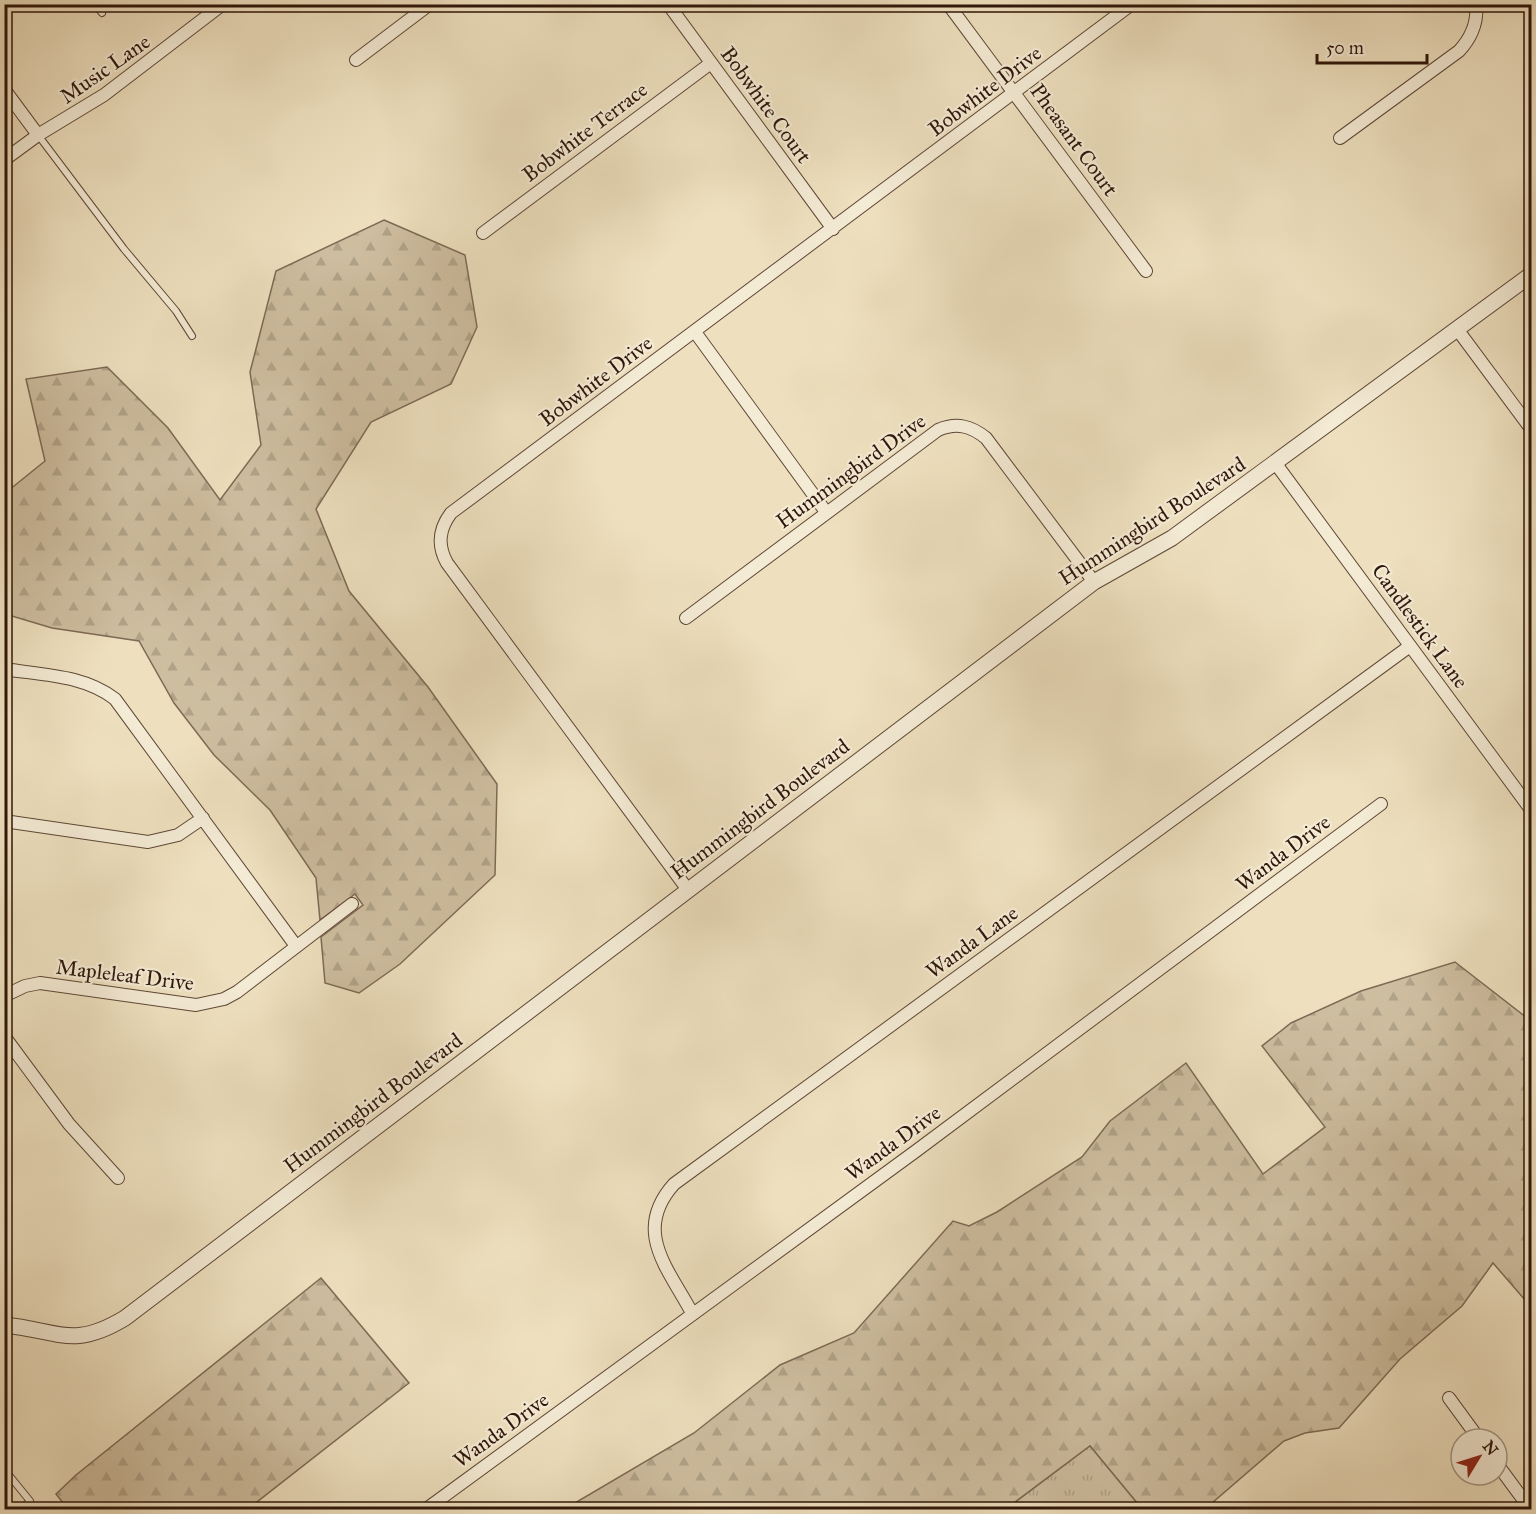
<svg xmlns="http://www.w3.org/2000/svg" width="1536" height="1514" font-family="'IM FELL Great Primer',serif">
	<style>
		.forest { fill: url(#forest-firs); stroke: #7e6a55; stroke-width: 1.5 }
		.park { fill: url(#park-tufts); stroke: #7e6a55; stroke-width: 1.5 }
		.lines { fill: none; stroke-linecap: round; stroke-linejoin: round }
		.service-casing { stroke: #5f4837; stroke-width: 8 }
		.minor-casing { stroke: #5f4837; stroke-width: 14 }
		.tertiary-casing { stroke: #5f4837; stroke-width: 17 }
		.service { stroke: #f4ebd5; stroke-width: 6 }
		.minor { stroke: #f4ebd5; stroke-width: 12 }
		.tertiary { stroke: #f4ebd5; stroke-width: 15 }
		.labels { text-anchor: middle; stroke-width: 4.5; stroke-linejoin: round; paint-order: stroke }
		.street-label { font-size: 21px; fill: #2f160a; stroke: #f4ebd5 }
	</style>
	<defs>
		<pattern id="forest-firs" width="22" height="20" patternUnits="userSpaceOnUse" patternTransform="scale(1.5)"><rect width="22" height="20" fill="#cebea0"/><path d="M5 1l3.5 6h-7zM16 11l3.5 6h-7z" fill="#b1a388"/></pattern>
		<pattern id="park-tufts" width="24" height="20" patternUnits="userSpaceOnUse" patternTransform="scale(1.5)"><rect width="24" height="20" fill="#cebea0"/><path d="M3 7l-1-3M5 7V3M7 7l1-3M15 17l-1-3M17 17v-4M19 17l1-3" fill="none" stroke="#b1a388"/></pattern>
	</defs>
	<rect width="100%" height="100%" fill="#eee0bf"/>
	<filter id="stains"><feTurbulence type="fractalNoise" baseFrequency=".00333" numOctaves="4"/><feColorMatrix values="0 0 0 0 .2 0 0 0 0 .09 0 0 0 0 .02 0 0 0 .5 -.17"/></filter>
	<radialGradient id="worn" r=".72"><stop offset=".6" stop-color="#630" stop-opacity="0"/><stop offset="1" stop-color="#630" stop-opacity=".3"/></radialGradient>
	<path class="forest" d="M384,220L465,255L477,327L451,384L371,422L316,509L349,591L428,687L497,784L495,875L400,964L359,993L325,983L321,937L363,905L355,894L320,920L316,878L270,810L214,755L174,703L139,641L52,628L5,614L4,494L45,461L26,379L107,367L168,428L220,500L261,445L250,372L276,271Z
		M1455,962L1531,1021V1307L1493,1263L1462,1306L1400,1359L1339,1428L1305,1433L1284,1441L1205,1509H1142L1090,1446L1006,1509L563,1510L694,1433L780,1365L854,1333L953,1221L969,1226L997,1212L1082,1157L1110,1121L1186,1063L1263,1174L1325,1127L1262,1046L1291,1023L1361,991Z
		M321,1278L409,1383L248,1509H68L56,1494L76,1475Z"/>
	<path class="park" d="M1090,1446L1142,1509H1006Z"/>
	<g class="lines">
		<g class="service-casing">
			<path id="service" d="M95,4L102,13
				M38,135L124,249L176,311L192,336
				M4,1469L30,1501L19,1510"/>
		</g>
		<g class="minor-casing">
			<path id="minor" d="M668,4L833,229
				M948,4L1146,271
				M356,60L430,4
				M4,89L38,135
				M1340,138L1459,51C1471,38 1478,22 1476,4
				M4,160L38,135L104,95L223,4
				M483,233L711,63
				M1457,329L1532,430
				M695,332L826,512
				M1276,464L1532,811
				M686,618L938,430C957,422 971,426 986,438L1094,582
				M4,669C43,675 84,675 115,699L296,946
				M4,821L148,842L178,835L203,818
				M688,890L447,563C437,545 439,529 451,513L1132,4
				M4,996L25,986L40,983L196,1005L224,999L237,992L352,904
				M4,1036L69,1124L118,1178
				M692,1313C668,1268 632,1231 674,1184L1410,646
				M1449,1398L1479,1439
				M1497,1464L1531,1510
				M425,1510L916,1151L1381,804"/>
		</g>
		<g class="tertiary-casing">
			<path id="tertiary" d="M4,1325C58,1330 72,1350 125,1318L1094,582L1172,538L1532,274"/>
		</g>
		<use href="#service" class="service"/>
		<use href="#minor" class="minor"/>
		<use href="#tertiary" class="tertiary"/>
	</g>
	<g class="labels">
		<g class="street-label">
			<text transform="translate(105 69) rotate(-35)" y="7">Music Lane</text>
			<text transform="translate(985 91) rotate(-37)" y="7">Bobwhite Drive</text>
			<text transform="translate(766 105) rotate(54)" y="7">Bobwhite Court</text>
			<text transform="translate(585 132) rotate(-37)" y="7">Bobwhite Terrace</text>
			<text transform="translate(1074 140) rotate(54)" y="7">Pheasant Court</text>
			<text transform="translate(596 381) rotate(-37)" y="7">Bobwhite Drive</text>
			<text transform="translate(851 471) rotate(-36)" y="7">Hummingbird Drive</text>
			<text transform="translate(1152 521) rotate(-33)" y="7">Hummingbird Boulevard</text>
			<text transform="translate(1420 626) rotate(54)" y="7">Candlestick Lane</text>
			<text transform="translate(760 809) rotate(-37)" y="7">Hummingbird Boulevard</text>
			<text transform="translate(1283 853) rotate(-37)" y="7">Wanda Drive</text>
			<text transform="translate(972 942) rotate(-36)" y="7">Wanda Lane</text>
			<text transform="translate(125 975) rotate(7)" y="7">Mapleleaf Drive</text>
			<text transform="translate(373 1103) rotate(-37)" y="7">Hummingbird Boulevard</text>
			<text transform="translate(893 1143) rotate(-36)" y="7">Wanda Drive</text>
			<text transform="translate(501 1430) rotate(-36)" y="7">Wanda Drive</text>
		</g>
	</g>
	<rect width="1536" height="1514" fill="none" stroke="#eee0bf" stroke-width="24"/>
	<rect x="6" y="6" width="1524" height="1502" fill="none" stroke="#2f160a" stroke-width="3"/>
	<rect x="12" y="12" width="1512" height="1490" fill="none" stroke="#2f160a" stroke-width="1.5"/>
	<g transform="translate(1479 1457) rotate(52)"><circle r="28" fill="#f4ebd5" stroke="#a59684" stroke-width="1.5"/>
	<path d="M0-4.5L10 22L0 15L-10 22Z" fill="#8f2418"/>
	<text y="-9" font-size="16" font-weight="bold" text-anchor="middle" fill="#2f160a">N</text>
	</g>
	<path d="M1317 54v9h110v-9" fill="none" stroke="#2f160a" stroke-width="3"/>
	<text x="1326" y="54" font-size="18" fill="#2f160a" stroke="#f4ebd5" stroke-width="4.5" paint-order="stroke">50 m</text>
	<rect width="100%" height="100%" filter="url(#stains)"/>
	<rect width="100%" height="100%" fill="url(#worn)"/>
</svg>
